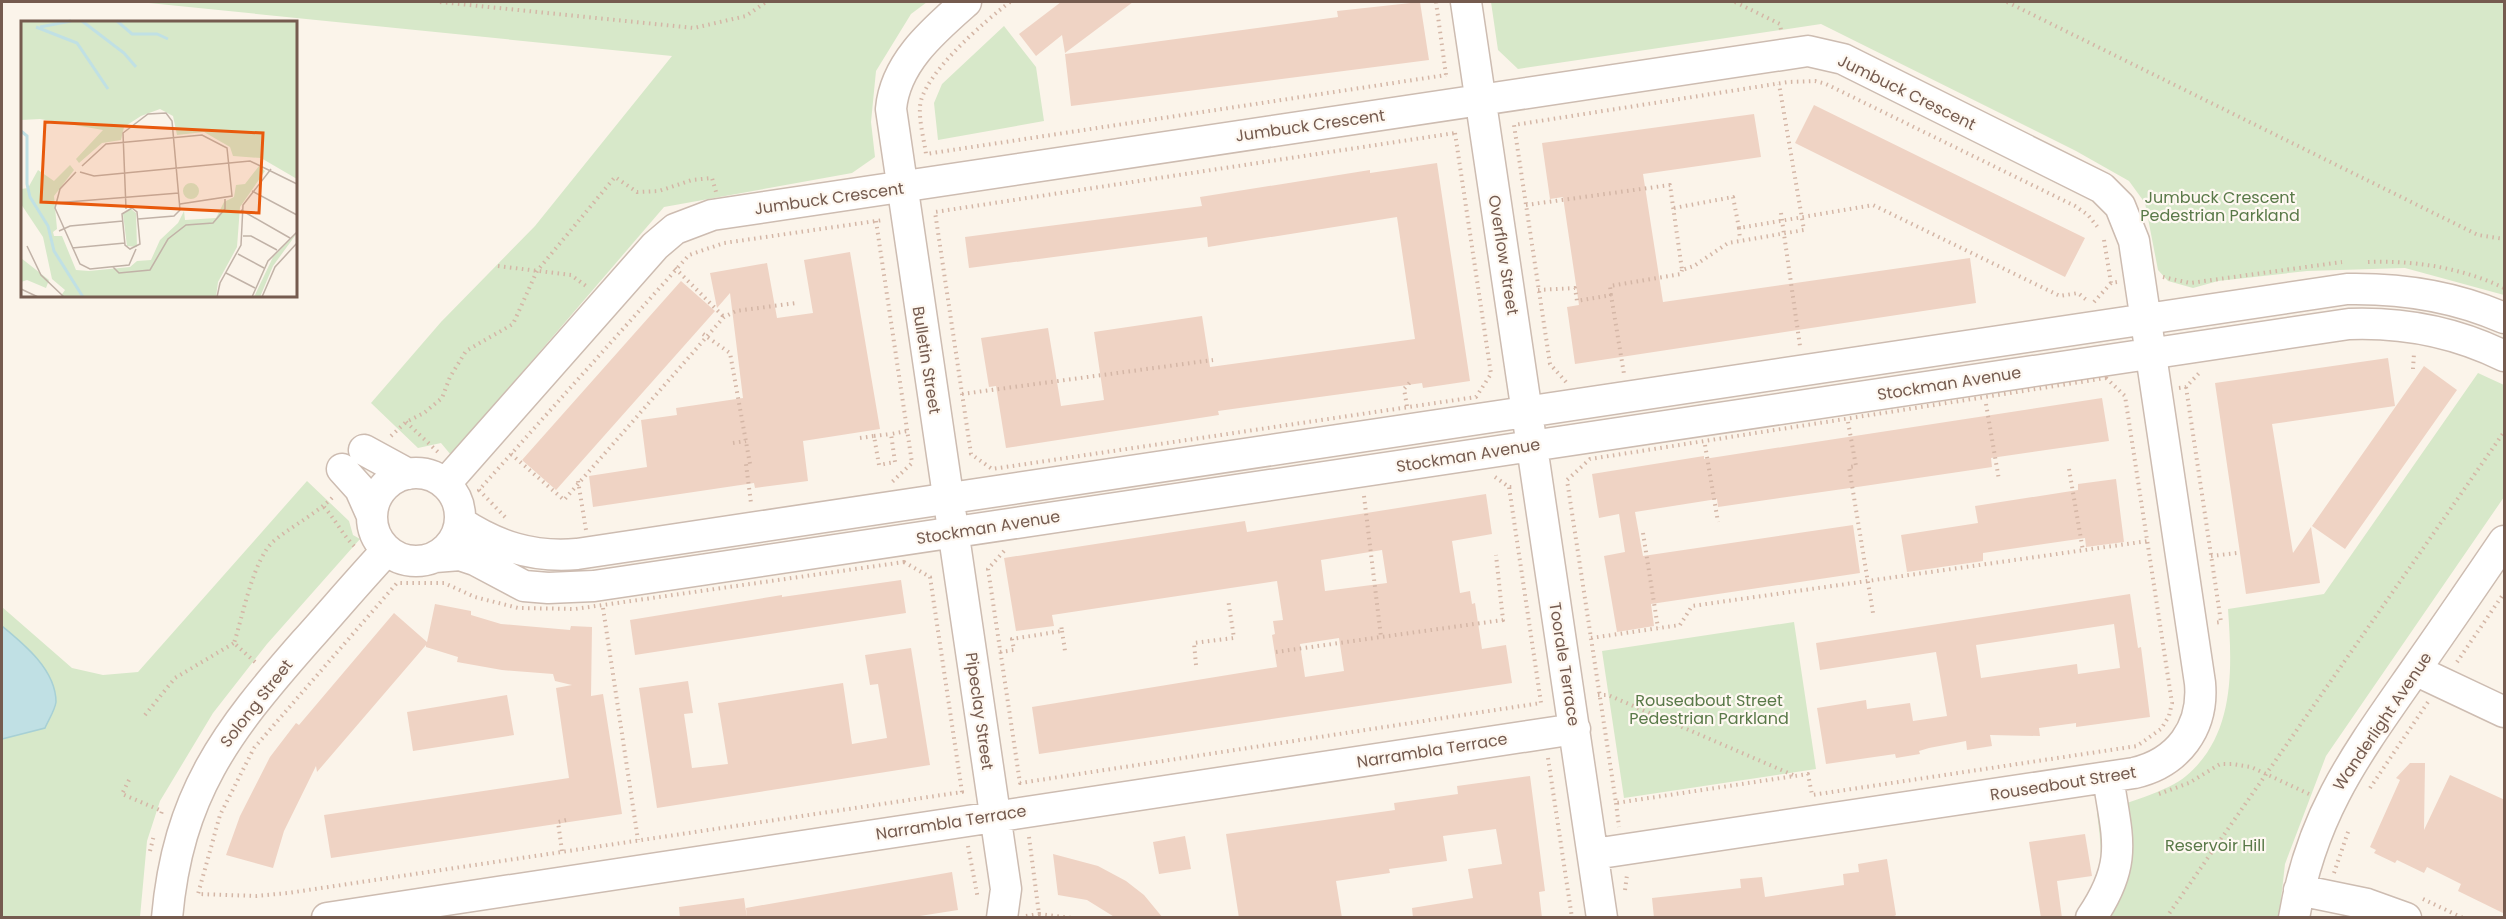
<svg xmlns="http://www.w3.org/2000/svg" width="2506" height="919" font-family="Poppins,sans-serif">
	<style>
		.green { fill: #d7e8c9 }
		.water { fill: #c0e0e4; stroke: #a7d0d5; stroke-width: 1.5 }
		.building { fill: #efd3c4; fill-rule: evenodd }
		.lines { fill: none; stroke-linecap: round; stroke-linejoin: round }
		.minor-casing { stroke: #cdbcb1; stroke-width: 33 }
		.path { stroke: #d4b6a6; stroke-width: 4; stroke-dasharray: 1.5 4.5; stroke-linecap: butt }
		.minor { stroke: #fff; stroke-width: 30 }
		.labels { text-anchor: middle; stroke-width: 4.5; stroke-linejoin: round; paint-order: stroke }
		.street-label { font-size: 16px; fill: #755b4f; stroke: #fef8f1 }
		.park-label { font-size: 16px; fill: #597948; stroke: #fef8f1 }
		.inset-river { fill: none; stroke: #c0e0e4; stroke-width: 3 }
		.inset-road { fill: none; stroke: #c1b2a7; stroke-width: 1.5 }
		.view { fill: #e8590c; fill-opacity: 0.15; stroke: #e8590c; stroke-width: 3 }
		.inset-edge { fill: none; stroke: #755b4f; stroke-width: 3 }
	</style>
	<rect width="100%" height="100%" fill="#fbf4ea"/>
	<path class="green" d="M139,2H927L911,14L876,71L871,122L875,157L852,173L664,207L451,455L441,443L418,448L371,403L441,322L535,226L672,56Z
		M1491,2H2504V295L2405,268L2307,271L2218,281L2193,288L2168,281L2158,270L2145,203L2129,181L2076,151L1821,24L1518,69L1498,50Z
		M1004,26L1036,67L1044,121L938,140L934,103L942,84Z
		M2478,373L2504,385V497L2326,756L2285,864L2279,917L2082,918C2106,883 2102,852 2097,813C2119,805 2170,791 2186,776C2236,734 2232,667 2228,609L2324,594Z
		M307,481L349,521L353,535L360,539L267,644L213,713L160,801L147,841L140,917H2V607L72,668L103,675L138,672Z
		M1794,622L1816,769L1624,798L1602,651Z"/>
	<path class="water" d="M2,626C24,644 56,670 56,702C55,710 48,721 45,728L2,739Z"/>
	<path class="building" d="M1061,2H1133L1065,53L1062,35L1036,56L1019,34Z
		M1420,2L1429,60L1071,106L1065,54L1338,17L1337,11Z
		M1814,105L2085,238L2065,277L1795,143Z
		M1754,114L1761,157L1643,174L1663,302L1970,258L1976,303L1575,364L1567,307L1579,305L1563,197L1550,199L1542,143Z
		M1437,163L1470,381L1423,388L1422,383L1218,411L1219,415L1006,448L996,386L989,387L981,338L1048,328L1061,406L1104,400L1094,332L1202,316L1210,367L1415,339L1397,217L1208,247L1207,237L969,268L965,237L1202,206L1200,197L1370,170V173Z
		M850,252L880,429L803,441L808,481L755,488L754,483L593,507L589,476L647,467L641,420L677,415L676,408L743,398L730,293L717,308L710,273L767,263L777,318L813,313L804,260Z
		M681,281L715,311L556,490L522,460Z
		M2388,358L2395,406L2272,424L2293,553L2311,527L2320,583L2246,594L2215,383Z
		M2424,366L2457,390L2345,549L2312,526Z
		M2102,398L2109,441L1991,458L1992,467L1864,486L1718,507L1717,499L1635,512L1643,556L1853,525L1860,573L1651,604L1654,626L1617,632L1604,556L1625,552L1619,514L1599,518L1592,474L1704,456V459Z
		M2116,479L2124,542L2086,547L2085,538L1983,553V561L1907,572L1901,535L1978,523L1975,506L2078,490V484Z
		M1486,494L1492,534L1452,541L1460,593L1470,591L1472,604L1475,603L1482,649L1506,645L1512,683L1039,754L1032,707L1277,667L1272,635L1275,634L1273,621L1283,620L1277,581L1052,615L1054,626L1016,631L1004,558L1245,521L1247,532ZM1382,550L1387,583L1325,591L1321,560ZM1339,638L1344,671L1305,677L1300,644Z
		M901,580L906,613L635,655L630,620L782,595V597Z
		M2130,594L2138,648L2141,647L2150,717L2076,727V723L2039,728L2040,736L1990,735L1992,746L1967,750L1966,741L1929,748L1919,751L1920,754L1896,758L1895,754L1826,764L1817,708L1866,700L1867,709L1910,703L1913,721L1947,716L1936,652L1820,670L1816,643ZM2114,624L2120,668L2078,674L2077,664L1981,678L1976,645Z
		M435,604L471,611V615L501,624L570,630L571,626L592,627L591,696L603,694L622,814L331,858L324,815L569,778L556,688L572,685L555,681L553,674L502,670L457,662L458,657L426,647V645L317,772L316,766L284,831L273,868L226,855L240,816L270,757L296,723L299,725L394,613L427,642Z
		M911,648L930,765L657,808L639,688L688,681L693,713L684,714L692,768L728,764L718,703L843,683L852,744L887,738L878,684L870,685L865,655Z
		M507,695L514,735L413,751L407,712Z
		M2410,763H2425L2424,830L2450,775L2505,800V914L2458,891L2461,884L2427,867L2424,873L2397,860L2395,863L2374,853L2376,850L2370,847L2400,780L2396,778Z
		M1530,776L1545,891L1539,892L1542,918H1413L1412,908L1473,898L1468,869L1502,864L1496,829L1443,836L1447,861L1389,869L1390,873L1336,881L1342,918H1239L1226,834L1395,810L1394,803L1458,794L1457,786Z
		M2085,834L2092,876L2057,881L2062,918H2041L2029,842Z
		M1185,836L1191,869L1159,874L1153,842Z
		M1053,854L1098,866L1126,881L1144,895L1163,918H1116L1087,900L1058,895Z
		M1887,859L1896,915L1891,918H1654L1652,898L1741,888L1740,879L1762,877L1765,897L1844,885L1843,874L1859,872L1858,864Z
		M952,872L958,910L907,918H747L746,908Z
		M744,898L747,918H680L679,907Z"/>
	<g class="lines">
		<g class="minor-casing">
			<path id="minor" d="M966,2C933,31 895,63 891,109L1006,889L1002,918
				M1466,2L1602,918
				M364,450L408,474
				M342,469L360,489L372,516
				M372 517a44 44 0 1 1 88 0a44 44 0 1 1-88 0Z
				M445,484L655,246L675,229L712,215L1808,51L1843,59L2102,188L2120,206L2134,241L2200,683C2204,728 2178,763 2134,773L1594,854
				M460,522C496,546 533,558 577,554L2347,289C2402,288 2454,296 2504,318
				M435,557L460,555L475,560L524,586L548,588L594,586L2349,324C2404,322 2455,332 2504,356
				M2415,670L2504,712
				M2299,890L2367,904L2406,918
				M167,918C178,794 226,732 305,642C332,612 359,580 387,550
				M327,918L1575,729
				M2091,918C2129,862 2117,838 2108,777
				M2294,918C2311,815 2355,756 2413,673C2444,629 2474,585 2504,541"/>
		</g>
		<path class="path" d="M440,2L694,28L746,16L766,2
			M1010,2C986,20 921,76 920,107C919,122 924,139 926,154L1446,75
			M1436,2L1446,75
			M1735,2L1780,24L1781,30
			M2007,2L2478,235L2504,239
			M1455,133L1491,374L1476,397L992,469L971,454L935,212Z
			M1526,205L1670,185L1682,270L1694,266L1728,243L1804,230L1779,84
			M1674,208L1733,197L1739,228L1873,205L2060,296L2078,293L2089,302
			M1781,213L1800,346
			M876,221L912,463L892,482
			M1739,228L1740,240
			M2104,240L2111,283
			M2368,262C2413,260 2463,268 2504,288
			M498,266L571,275L586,286
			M675,268L724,317
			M2163,277L2190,283L2342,262
			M1538,290L1575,288L1577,301L1611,295L1624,374
			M1611,295L1610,286L1681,274L1682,270
			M2094,302L2111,283L2117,282
			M703,334L730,353L750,464H746L751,503
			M2413,369L2414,353
			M2106,378L2125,396L2172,703L2169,716L2161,729L2137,746L1812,795L1808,774L1616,803L1567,480L1590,459Z
			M1566,382L1550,364L1514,125L1788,82L1815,81L1826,84L2075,206L2088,215L2100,230
			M2186,387L2221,622L2214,623
			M2179,388L2186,387L2201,371
			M962,394L1213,360
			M1986,404L1999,480
			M1407,406L1404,389L1412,380
			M406,422L439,453
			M1848,422L1856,466L1849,467L1873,613
			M391,436L406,422L424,413L442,398L450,377L466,351L513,324L537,271L615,177L637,192L659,191L692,180L712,178L716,192
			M874,436L891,434
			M860,438L874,436L879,465L895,462L891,434L907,431
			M733,443L746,441
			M1705,445L1718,522
			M511,454L564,500L724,317L736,311L796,303
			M2069,469L2083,551
			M1495,477L1509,487H1514
			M578,481L586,530
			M1364,496L1381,637L1503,620L1496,555
			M324,507C336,520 343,536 356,548
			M505,517L479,490L689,255L724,243L883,220
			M1643,533L1658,628
			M1004,551L988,569L1020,783L1541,703L1509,487
			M2211,556L2237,553
			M904,562L930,577L962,792L288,893L256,896L198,894L220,815L254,748L397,583H444L475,597L518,608L575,609Z
			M603,608L638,840
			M1062,631L1065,651
			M1591,638L1680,625L1692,606L2148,541
			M1000,652L1014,650L1012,639L1062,631L1061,625
			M1276,652L1381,637
			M255,662L234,643C243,616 253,558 275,540C295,524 316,514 334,496
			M2457,662L2504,593
			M1196,665L1194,643L1234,638L1228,599
			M1598,695H1608L1793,775
			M145,715L175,678L234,643
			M1548,758L1572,918
			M129,780L122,794L162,811L161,814
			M2370,788L2428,702
			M2159,794L2189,783L2220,764H2233L2251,767L2309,794
			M1616,803L1619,827
			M1029,837L1039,914L1072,918
			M968,846L978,899
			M150,851L154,835
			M562,851L558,822L566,820
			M2334,873L2349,829
			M1625,890L1627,875
			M2423,899L2463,918
			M1026,916L1039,914L1040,918
			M2166,918L2504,432"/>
		<use href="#minor" class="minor"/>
	</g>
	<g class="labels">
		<g class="street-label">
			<text transform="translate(1907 92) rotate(26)" y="6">Jumbuck Crescent</text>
			<text transform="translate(1310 125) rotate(-8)" y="6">Jumbuck Crescent</text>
			<text transform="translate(829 198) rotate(-8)" y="6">Jumbuck Crescent</text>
			<text transform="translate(1504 255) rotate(81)" y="6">Overflow Street</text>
			<text transform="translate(927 360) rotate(81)" y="6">Bulletin Street</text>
			<text transform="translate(1949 383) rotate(-9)" y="6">Stockman Avenue</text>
			<text transform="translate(1468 455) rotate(-9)" y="6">Stockman Avenue</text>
			<text transform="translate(988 527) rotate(-9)" y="6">Stockman Avenue</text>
			<text transform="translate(1565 664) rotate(81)" y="6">Toorale Terrace</text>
			<text transform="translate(256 703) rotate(-52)" y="6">Solong Street</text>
			<text transform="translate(980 711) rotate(82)" y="6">Pipeclay Street</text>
			<text transform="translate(2382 721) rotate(-56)" y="6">Wanderlight Avenue</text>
			<text transform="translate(1432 750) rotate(-9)" y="6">Narrambla Terrace</text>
			<text transform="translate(2063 783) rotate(-9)" y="6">Rouseabout Street</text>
			<text transform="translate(951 822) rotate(-9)" y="6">Narrambla Terrace</text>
		</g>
		<g class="park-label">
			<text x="2220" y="203">Jumbuck Crescent<tspan x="2220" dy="18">Pedestrian Parkland</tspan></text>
			<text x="1709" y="706">Rouseabout Street<tspan x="1709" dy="18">Pedestrian Parkland</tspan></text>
			<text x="2215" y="851">Reservoir Hill</text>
		</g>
	</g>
	<g transform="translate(21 21)">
		<rect width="276" height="276" fill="#fbf4ea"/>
		<path d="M0,0H276V158L240,137L212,135L209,126L183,111L156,114L152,95L139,88L120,95L103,106L100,119L81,122L58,142L55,138L82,109L19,98L0,99ZM49,144L53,149L33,175L36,208L32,211L33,215H41L55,249L68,250L109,246L116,240L130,239L139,219L157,202L163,190L164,199L195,197L203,181L213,176L215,164L224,163L238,145L244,150L219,186L216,226L197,261L195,276H39L44,269L31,258L22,216L0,183V168L7,167L17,149L33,160ZM162 170a8 8 0 1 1 16 0a8 8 0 1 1-16 0ZM110,188L115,192L116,226L106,225L102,193ZM276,212L252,245L239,276H233L252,236ZM0,237L28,259L25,267L6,259L0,261Z" fill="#d7e8c9"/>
		<path class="inset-river" d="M61,0L103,32L115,46M96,0L111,13H136L147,18M15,6L56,22L87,68M19,6L50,0M0,110L6,115V163L9,176L27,205L33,230L62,276"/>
		<path class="inset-road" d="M61,145L85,123L181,114L206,127L211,175L159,183M55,151L39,168L34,187L59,243L69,248L108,244L115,228M59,151L73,155L229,140L276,163M231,170L276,194M34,182L158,172M111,187L116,191L119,223L109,228L104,224L101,193ZM105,188L102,112L127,93L145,92L151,100L159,189L153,195L117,198M220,189L269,217M38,210L49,205L102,200M222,215H230L256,229M6,225L20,254L43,276M51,227L104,222M217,233L243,247M92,246L98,252L129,249L147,218L165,204L192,202L204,188V178M205,252L234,267M0,268L17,276M196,276L199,262L220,224L222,184L250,148M231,276L247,240L276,211M241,276L254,246L276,222"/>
		<path class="view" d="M24,101L242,112L238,192L20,181Z"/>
		<rect width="276" height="276" class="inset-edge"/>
	</g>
	<rect width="2506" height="919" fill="none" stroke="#755b4f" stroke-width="6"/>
</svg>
